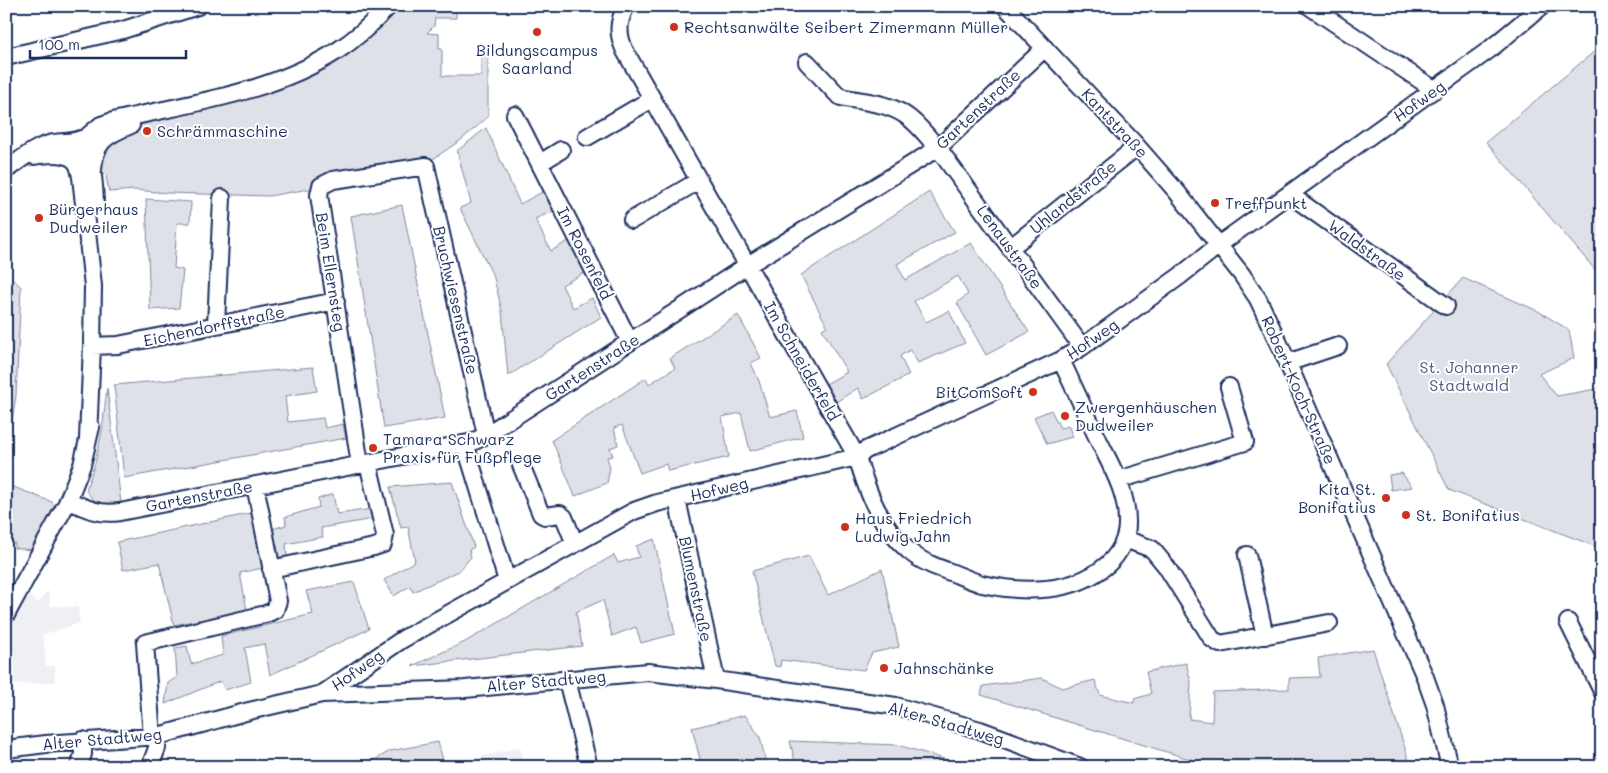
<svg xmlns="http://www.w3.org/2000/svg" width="1608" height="773" font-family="Mali,sans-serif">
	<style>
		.built { fill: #eff0f4 }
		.green { fill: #dee1e7; stroke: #7c88a2 }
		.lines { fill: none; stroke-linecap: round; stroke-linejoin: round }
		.minor-casing { stroke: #1b2f5e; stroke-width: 20 }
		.minor { stroke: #fff; stroke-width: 16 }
		.poi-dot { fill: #c8321e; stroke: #fff; stroke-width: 2 }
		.labels { text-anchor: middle; stroke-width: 4; stroke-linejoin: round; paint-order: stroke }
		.poi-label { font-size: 16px; fill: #1b2f5e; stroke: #fff; text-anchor: start }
		.street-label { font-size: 16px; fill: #1b2f5e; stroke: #fff }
		.park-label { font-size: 16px; fill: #4c5c80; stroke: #fff }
	</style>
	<rect width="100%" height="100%" fill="#fff"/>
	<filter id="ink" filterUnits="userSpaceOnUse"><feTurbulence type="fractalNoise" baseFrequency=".02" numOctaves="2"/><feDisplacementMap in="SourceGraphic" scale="10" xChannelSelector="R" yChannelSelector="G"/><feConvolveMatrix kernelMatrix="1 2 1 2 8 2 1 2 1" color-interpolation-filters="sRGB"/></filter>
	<g filter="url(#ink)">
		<path class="built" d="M47,591L49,593L50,606L78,607L80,623L42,635L44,642L46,666H55V682L6,685V600L27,595L39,603Z
			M520,747L526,767L445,766Z"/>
		<path class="green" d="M400,6H456V18H435L434,26L427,33L439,34V49H442V76H481V55H488V117L461,140L430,161L315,188L269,196L167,193L135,190L109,192L106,176L100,170L102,149L136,126L165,117L233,102L381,25Z
			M1602,45V278L1486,142Z
			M486,128L520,204L546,190L556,210L535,219L551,251L572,239L588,271L562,285L573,308L592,298L601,317L508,376L502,311L494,278L460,208L471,203L457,151Z
			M929,192L955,232L897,264L905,280L971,243L1029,332L986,355L957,303L968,294L958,276L914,301L926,322L949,311L965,343L918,363L910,350L900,356L909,375L863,399L858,388L836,402L826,384L847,372L822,329L827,326L801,275Z
			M146,199L191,202L190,223H177L174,268L183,270L179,308L150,310Z
			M402,205L445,418L384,428L351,216Z
			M7,273L21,287L16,396L6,458Z
			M1463,278L1538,311L1569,330L1574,358L1539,374L1557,396L1602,388V549L1449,490L1386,364Z
			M738,315L761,358L751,363L759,381L770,417L797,411L803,437L750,451L741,413L722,417L729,457L668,471L666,464L640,473L622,425L614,428L618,445L610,448L613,456L607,457L610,468L607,483L575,496L552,440L646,378L649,384L675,368L670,358Z
			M313,367L317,391L285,396L288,422L323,418L325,428L343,424L346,438L124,478L114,385Z
			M107,388L121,503C104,505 95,506 86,490L95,463L102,431Z
			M1051,410L1060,428L1069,426L1072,437L1047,444L1034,417Z
			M1402,473L1412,487L1391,490L1389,475Z
			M452,482L474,547L469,550L471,557L459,571L413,592L410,586L394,596L384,580L415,561L408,527L401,528L390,487Z
			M6,484L52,502L55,506L32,550L14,548L15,543H6Z
			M333,494L337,514L372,509L373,519L321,528L323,537L286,544L287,557L278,559L272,529L286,525L285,517L319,507L318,499Z
			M252,513L263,568L240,573L247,610L174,625L159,563L123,570L117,542Z
			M654,539L675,634L641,643L636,627L612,636L603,600L576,612L582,646L412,666L465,642L614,555L618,563L639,557L636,546Z
			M809,556L828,595L882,569L899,647L872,653L864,670L781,660L780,667L775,666L752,571Z
			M354,582L369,629L270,675L264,644L245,648L251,682L225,690L221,681L165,704L168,683L177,677L175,648L187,646L191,664L223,655L221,636L313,614L306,591Z
			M1373,649L1411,767H1210L1209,765L981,695L983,686L1042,678L1062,688L1095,680L1100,695L1134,703V699L1151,694L1146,672L1186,663L1191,682L1189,719L1212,722L1213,692L1289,689V678L1320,677L1318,658Z
			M745,715L760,737L767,767H702L692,728Z
			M790,741L898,745L971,767H776L795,762Z
			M438,742L445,767H362L390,751Z"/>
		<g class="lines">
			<g class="minor-casing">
				<path id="minor" d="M626,6C618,22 617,34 625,51L857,457C868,493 880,527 909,551C921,562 939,568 953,573C963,577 972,581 982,584C1024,593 1074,594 1108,564C1119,554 1127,539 1127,524C1128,493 1111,466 1098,439C1086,413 1073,386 1061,360
					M1005,6L1135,144L1177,192L1242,275L1258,299L1282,350L1425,677L1435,705L1450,767
					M1309,6L1435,90
					M6,57L123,30L198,6
					M807,62L836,93L841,97C862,102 886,102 905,115C918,123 927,137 938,148L1082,347
					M515,115L630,342
					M587,137L652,99
					M71,142C95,154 94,181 95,204
					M34,156C45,154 67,151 76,162C79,166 80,172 81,177
					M540,163L561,150
					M6,170C21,160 35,146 54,143C63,141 72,143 81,139
					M93,171C94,142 106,135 131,125
					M1289,194L1446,306
					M632,220L698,181
					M1010,248L1129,153L1135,144
					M216,325L222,198
					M92,346L118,345L336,301
					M1287,363L1338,346
					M88,438L92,346L93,286L81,177L84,153L89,135L101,125L113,121C189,103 270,94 337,51C357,38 373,23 389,6
					M465,444L507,581
					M360,465L319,195L321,186L333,180L426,166L486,435
					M521,465L541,514L545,516L560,514L564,517L575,544
					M1118,480L1245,442L1229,387
					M677,499L716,680
					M68,500C86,509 100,515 120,512L473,442L486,435L748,265L938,148L1045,48
					M1125,539L1152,549L1166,566L1212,639L1220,644L1329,623
					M1247,555L1265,636
					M271,569L374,547L383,544L385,535L368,463
					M6,615L67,503L82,465L91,427
					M1568,622L1602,691
					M567,680L589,767
					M322,694L403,639L634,511L657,503L857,457L866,450L1061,360L1082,347L1180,276L1224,241L1489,50L1542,6
					M152,737L145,643L266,614L275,610L278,601L255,485
					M6,749L46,744L158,736L249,711L322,694L465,689L648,672L716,680L896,706L980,730L1080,767
					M79,767L83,754V740
					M150,767L157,748L158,736"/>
			</g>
			<use href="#minor" class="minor"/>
		</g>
	</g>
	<g class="poi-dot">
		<circle cx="674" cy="27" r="5"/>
		<circle cx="537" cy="32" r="5"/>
		<circle cx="147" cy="131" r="5"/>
		<circle cx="1215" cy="203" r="5"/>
		<circle cx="39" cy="218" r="5"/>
		<circle cx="1033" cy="392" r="5"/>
		<circle cx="1065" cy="416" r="5"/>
		<circle cx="373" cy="448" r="5"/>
		<circle cx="1386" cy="498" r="5"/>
		<circle cx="1406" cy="515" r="5"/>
		<circle cx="845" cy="527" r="5"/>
		<circle cx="884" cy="668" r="5"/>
	</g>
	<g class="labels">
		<g class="poi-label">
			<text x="684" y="33">Rechtsanwälte Seibert Zimermann Müller</text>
			<text x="537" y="56" text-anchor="middle">Bildungscampus<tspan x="537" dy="18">Saarland</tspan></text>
			<text x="157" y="137">Schrämmaschine</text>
			<text x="1225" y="209">Treffpunkt</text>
			<text x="49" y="215">Bürgerhaus<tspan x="49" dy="18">Dudweiler</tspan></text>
			<text x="1023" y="398" text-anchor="end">BitComSoft</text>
			<text x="1075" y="413">Zwergenhäuschen<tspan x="1075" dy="18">Dudweiler</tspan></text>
			<text x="383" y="445">Tamara Schwarz<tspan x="383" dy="18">Praxis für Fußpflege</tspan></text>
			<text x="1376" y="495" text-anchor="end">Kita St.<tspan x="1376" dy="18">Bonifatius</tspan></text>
			<text x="1416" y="521">St. Bonifatius</text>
			<text x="855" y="524">Haus Friedrich<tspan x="855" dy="18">Ludwig Jahn</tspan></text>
			<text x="894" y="674">Jahnschänke</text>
		</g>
		<g class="street-label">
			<text transform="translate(1419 101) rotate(-35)" y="6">Hofweg</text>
			<text transform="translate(978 109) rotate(-43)" y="6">Gartenstraße</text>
			<text transform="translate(1115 123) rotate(47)" y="6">Kantstraße</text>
			<text transform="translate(1073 197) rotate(-39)" y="6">Uhlandstraße</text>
			<text transform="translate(1010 247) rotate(54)" y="6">Lenaustraße</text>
			<text transform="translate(1367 250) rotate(36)" y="6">Waldstraße</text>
			<text transform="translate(585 253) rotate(63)" y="6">Im Rosenfeld</text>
			<text transform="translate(331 272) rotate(81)" y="6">Beim Ellernsteg</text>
			<text transform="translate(456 300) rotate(77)" y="6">Bruchwiesenstraße</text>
			<text transform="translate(214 326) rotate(-12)" y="6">Eichendorffstraße</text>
			<text transform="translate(1092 339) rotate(-34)" y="6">Hofweg</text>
			<text transform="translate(802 361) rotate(60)" y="6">Im Schneiderfeld</text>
			<text transform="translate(592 367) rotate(-33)" y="6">Gartenstraße</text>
			<text transform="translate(1299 390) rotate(66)" y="6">Robert-Koch-Straße</text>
			<text transform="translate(719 489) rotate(-13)" y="6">Hofweg</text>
			<text transform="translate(199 496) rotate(-11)" y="6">Gartenstraße</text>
			<text transform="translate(696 589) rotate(78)" y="6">Blumenstraße</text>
			<text transform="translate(357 670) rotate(-35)" y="6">Hofweg</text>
			<text transform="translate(546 681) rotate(-5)" y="6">Alter Stadtweg</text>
			<text transform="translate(946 723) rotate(16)" y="6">Alter Stadtweg</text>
			<text transform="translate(102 739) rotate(-5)" y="6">Alter Stadtweg</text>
		</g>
		<g class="park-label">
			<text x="1469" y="373">St. Johanner<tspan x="1469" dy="18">Stadtwald</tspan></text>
		</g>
	</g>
	<rect width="1608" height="773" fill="none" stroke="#fff" stroke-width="25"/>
	<rect x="12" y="12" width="1583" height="748" fill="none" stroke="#1b2f5e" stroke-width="2" filter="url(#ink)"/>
	<path d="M30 50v8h156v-8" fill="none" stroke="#1b2f5e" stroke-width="2.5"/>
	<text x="38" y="50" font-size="15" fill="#1b2f5e" stroke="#ffffff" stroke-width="4" paint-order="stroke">100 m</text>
</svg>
